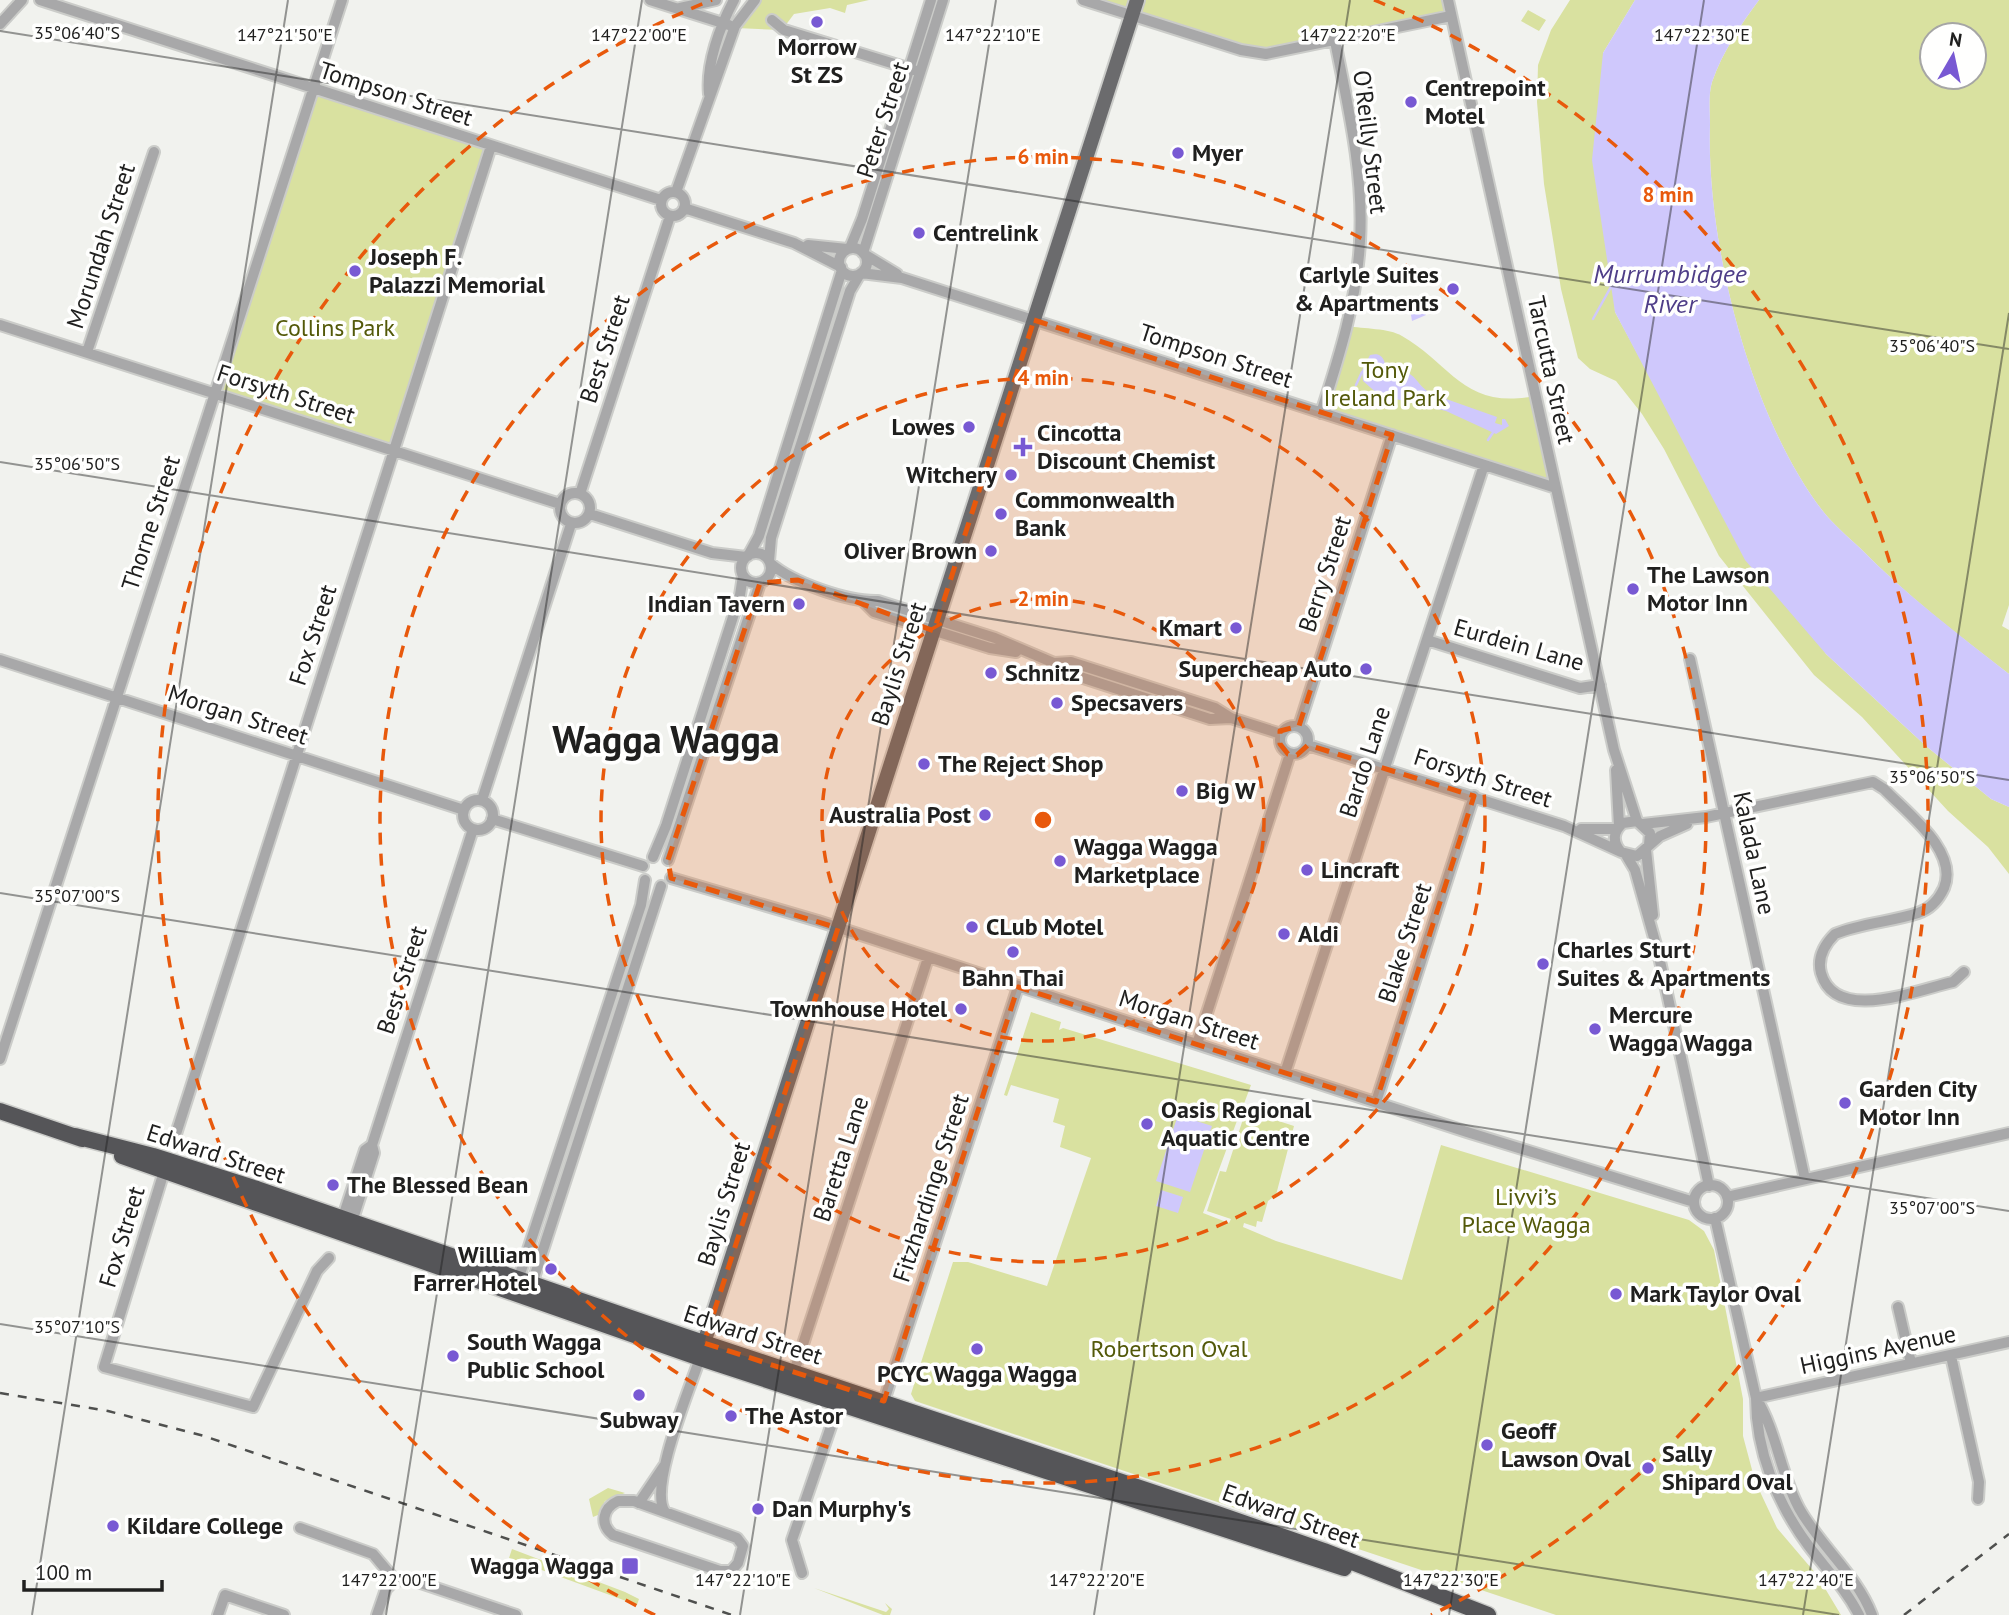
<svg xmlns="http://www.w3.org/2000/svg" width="2009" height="1615" font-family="'PT Sans',sans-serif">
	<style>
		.green { fill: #d9e1a0; fill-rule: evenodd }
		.water { fill: #cfc8fc }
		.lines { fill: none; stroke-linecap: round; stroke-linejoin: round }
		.stream { stroke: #cfc8fc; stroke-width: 2.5 }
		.minor-casing { stroke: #cbccc9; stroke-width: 14 }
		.major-casing { stroke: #cbccc9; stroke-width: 18 }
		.highway-casing { stroke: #cbccc9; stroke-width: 19 }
		.minor { stroke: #a8a8a9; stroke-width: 10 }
		.major { stroke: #6b6b6d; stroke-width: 14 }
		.highway { stroke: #555558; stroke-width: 16 }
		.rail { stroke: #4f504e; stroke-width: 2.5; stroke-dasharray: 9 9; stroke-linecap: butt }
		.marked { fill: #e8590c; fill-opacity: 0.2; stroke: #e8590c; stroke-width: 5; stroke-dasharray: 14 9; stroke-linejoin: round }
		.ticks { fill: none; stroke: #20201f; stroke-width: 2; stroke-opacity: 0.45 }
		.ring { fill: none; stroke: #e8590c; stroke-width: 3.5; stroke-dasharray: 12 9 }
		.poi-dot { fill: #7859d3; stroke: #fffffe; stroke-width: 2.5 }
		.labels { text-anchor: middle; stroke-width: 7; stroke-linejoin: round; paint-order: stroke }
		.poi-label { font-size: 24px; font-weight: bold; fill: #20201f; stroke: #fffffe; text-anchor: start }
		.street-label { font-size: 24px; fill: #20201f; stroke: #fffffe }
		.park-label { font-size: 24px; fill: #535909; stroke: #fffffe }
		.water-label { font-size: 26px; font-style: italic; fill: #4f3e88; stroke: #fffffe }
		.town-label { font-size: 38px; font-weight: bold; fill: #20201f; stroke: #fffffe }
		.ticks-label { font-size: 18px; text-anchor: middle; fill: #20201f; stroke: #fffffe; stroke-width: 7; stroke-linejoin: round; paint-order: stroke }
		.centre { fill: #e8590c; stroke: #fffffe; stroke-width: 3.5 }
		.ring-label { font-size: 21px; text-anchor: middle; font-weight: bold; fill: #e8590c; stroke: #fffffe; stroke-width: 7; stroke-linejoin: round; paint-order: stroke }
	</style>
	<rect width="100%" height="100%" fill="#f1f2ee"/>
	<path class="green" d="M757,0H869L847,5L845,13L830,8L794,14L782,30L736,28Z
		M1083,0H1448L1451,16L1266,54Z
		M1570,0H1635L1603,53L1615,312L1658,392L1826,654L1926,746L1991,799L2009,807V874L1988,847L1948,811L1862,717L1814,675L1719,556L1664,449L1642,414L1616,381L1590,369L1578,358L1561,289L1544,184L1537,102L1538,65L1551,30Z
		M1759,0H2009V605L2002,626L2009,630V674C1957,634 1906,595 1860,548C1847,536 1833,524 1822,510C1750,416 1706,242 1710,125C1710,112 1708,95 1712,82C1722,53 1741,24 1759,0ZM1932,35H1974V77H1932Z
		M1528,10L1546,20L1539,31L1521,21Z
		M313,90L491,146L394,451L215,394Z
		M1348,326C1363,329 1389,328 1402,336C1451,364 1464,410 1535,396L1555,488L1321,413Z
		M1031,1012L1061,1022L1059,1030L1063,1028L1251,1085L1242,1109L1294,1126L1276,1195L1268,1201L1262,1222L1257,1221L1256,1227L1244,1223L1243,1227L1276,1241L1402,1280L1441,1145L1689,1220L1704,1231L1714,1250L1743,1399V1436L1755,1481L1777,1528L1817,1575L1841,1615H1556L915,1401L911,1394L953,1262H968L1047,1286L1091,1158L1060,1147L1065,1126L1053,1122L1059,1099L1011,1085L1007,1096L1004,1095ZM1238,1118L1243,1119L1226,1172L1220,1171L1207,1211L1231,1219L1229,1223L1203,1213Z
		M608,1488L625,1493L605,1501L598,1515L593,1517L589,1499Z
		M512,1549L625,1592L639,1599L637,1605L509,1558Z
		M814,1588L886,1612L889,1609L885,1603L892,1609L890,1615H883Z"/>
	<path class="water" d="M1635,0H1759C1741,24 1722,53 1712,82C1708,95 1710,112 1710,125C1706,242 1750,416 1822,510C1833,524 1847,536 1860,548C1906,595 1957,633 2009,674V807L1991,799L1926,746L1826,654L1745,560L1615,312L1592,160L1603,53Z
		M1426,305V315L1412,321L1410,309Z
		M1370,355C1385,351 1383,363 1389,371C1419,369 1412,383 1432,394L1497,417L1495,423L1502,425V419H1505L1509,426L1496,434L1446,411L1379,395L1363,381L1362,370Z
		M1178,1115L1212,1126L1190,1192L1156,1181Z
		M1161,1190L1183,1197L1178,1213L1156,1206Z"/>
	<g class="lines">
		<path class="stream" d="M1593,319L1612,285
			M1356,385L1362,372
			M1488,440L1494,431"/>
		<g class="minor-casing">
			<path id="minor" d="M40,0L661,200
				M650,0L729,25
				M1083,0L1241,50L1266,54L1451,16
				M1448,0L1614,750L1637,821
				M680,8L716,0
				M772,20L784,30L914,70
				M0,24L22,0
				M709,94C706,64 720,26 734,0
				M661 204a12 12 0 1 1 24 0a12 12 0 1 1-24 0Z
				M676,192L735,26L755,0
				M684,208L794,243L841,267
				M808,245L847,249
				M850,248L862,219L931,0
				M839 262a14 14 0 1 1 28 0a14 14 0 1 1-28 0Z
				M863,253L943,0
				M864,254L897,274
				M861,273L902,278L1556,488
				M0,325L560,504
				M87,352L154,152
				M1321,413C1339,357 1357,301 1360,241C1364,174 1348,107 1335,41
				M560 508a15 15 0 1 1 30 0a15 15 0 1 1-30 0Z
				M580,494L670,216
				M590,514L712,553L746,557
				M741 568a15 15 0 1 1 30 0a15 15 0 1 1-30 0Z
				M748,556L759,536L842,270
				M769,561L771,538L850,291L860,274
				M770,563C793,583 848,602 878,601L995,638L1054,663L1068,673L1210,719L1231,718
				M863,601L874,612L990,648L1016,652
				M1427,640L1580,688L1600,685
				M1690,659L1805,1179
				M0,660L464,810
				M1054,663L1071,662L1215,708L1231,718L1281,734
				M1280 740a14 14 0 1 1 28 0a14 14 0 1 1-28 0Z
				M1299,726L1392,435
				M1308,745L1564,826L1621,852
				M1616,770L1619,826
				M482,800L571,524
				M463 815a15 15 0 1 1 30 0a15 15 0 1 1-30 0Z
				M492,819L643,866
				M1643,824L1706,817L1873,782L1884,789C1907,813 1959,851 1944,888C1939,899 1930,909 1918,913C1891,922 1861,923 1835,934C1824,945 1817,958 1821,973C1835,1024 1917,990 1953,982L1964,972
				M1581,829H1617
				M1649,845L1650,833L1637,821L1623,823C1613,831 1612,842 1621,852L1637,856L1660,836L1687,824
				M1646,850L1653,915
				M1626,855L1635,870L1658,952L1709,1186
				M653,857L666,826L740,595L743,576
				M668,860L760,583
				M671,878L818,921L1467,1132L1694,1202
				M1197,1044L1290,754
				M0,1059L342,0
				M1285,1073L1484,465
				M1376,1102L1474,796
				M175,1137L491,146
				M166,1165L104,1367L253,1407L317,1271L329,1258
				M1694 1202a17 17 0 1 1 34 0a17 17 0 1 1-34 0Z
				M1727,1197L2009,1133
				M1715,1218L1756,1398C1756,1451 1777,1503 1808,1545C1825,1568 1846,1589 1859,1615
				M341,1223L365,1150L372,1145L473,829
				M351,1225L374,1153L372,1145
				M518,1280L641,905L645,880
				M532,1284L661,886
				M1898,1307L1911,1363
				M1951,1356L1979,1482L1978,1499
				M794,1372L928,958
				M1756,1398L2009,1342
				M1756,1398C1777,1432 1780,1473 1799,1508C1820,1546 1857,1575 1872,1615
				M884,1401L1018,987
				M618,1501H634L737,1538L743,1546L738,1563L731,1571H720L613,1535C599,1524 603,1508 618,1501Z
				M639,1503L664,1466
				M665,1512C648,1488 690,1388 700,1358
				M300,1528L373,1554L395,1580
				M802,1573L792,1540L839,1403
				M395,1580L415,1581L516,1615
				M218,1615L225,1595L284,1615
				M377,1615L386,1589L395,1580"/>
		</g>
		<g class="major-casing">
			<path id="major" d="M704,1343L1137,0"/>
		</g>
		<g class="highway-casing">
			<path id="highway" d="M0,1111L82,1139
				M75,1136L153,1156L257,1189L683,1336L1209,1511L1324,1551L1488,1615
				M122,1156L700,1358L1344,1568"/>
		</g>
		<use href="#minor" class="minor"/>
		<use href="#major" class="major"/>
		<use href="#highway" class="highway"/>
		<path class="rail" d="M0,1393L108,1411L204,1436L732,1615
			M1904,1615L2009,1534"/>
	</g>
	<path class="marked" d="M1034,320L1392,435L1299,726L1280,731V744L1288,754L1297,755L1308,745L1474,796L1376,1102L1018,987L884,1401L704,1343L838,928L671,878L668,860L760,583L798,580L934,631Z"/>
	<path class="ticks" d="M0,31L2009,349M0,462L2009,780M0,893L2009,1211M0,1324L1839,1615M32,1615L288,0M386,1615L642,0M740,1615L996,0M1094,1615L1350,0M1449,1615L1704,0M1803,1615L2009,313"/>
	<g class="ring">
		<circle cx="1043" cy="820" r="221"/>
		<circle cx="1043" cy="820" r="442"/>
		<circle cx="1043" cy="820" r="663"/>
		<path d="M655 1615A884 884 0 0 1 712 0M1374 0A884 884 0 0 1 1431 1615"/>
	</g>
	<g class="poi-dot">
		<circle cx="817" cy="22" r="7"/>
		<circle cx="1411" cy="102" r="7"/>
		<circle cx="1178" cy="153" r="7"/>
		<circle cx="919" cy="233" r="7"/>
		<circle cx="355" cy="271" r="7"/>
		<circle cx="1453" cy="289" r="7"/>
		<circle cx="969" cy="427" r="7"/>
		<path d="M1019.5 436.5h7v7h7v7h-7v7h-7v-7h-7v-7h7z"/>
		<circle cx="1011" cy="475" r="7"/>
		<circle cx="1001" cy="514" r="7"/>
		<circle cx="991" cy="551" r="7"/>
		<circle cx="1633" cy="589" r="7"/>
		<circle cx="799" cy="604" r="7"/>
		<circle cx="1236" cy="628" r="7"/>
		<circle cx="1366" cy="669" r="7"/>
		<circle cx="991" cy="673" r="7"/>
		<circle cx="1057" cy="703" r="7"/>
		<circle cx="924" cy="764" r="7"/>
		<circle cx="1182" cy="791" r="7"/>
		<circle cx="985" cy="815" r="7"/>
		<circle cx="1060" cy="861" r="7"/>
		<circle cx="1307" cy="870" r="7"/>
		<circle cx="972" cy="927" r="7"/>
		<circle cx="1284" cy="934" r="7"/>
		<circle cx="1013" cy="952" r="7"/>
		<circle cx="1543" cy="964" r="7"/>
		<circle cx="961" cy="1009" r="7"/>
		<circle cx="1595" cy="1029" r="7"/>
		<circle cx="1845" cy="1103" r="7"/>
		<circle cx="1147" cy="1124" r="7"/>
		<circle cx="333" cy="1185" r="7"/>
		<circle cx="551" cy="1269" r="7"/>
		<circle cx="1616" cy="1294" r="7"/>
		<circle cx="977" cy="1349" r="7"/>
		<circle cx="453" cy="1356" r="7"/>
		<circle cx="639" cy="1395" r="7"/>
		<circle cx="731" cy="1416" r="7"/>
		<circle cx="1487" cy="1445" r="7"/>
		<circle cx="1648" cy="1468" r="7"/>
		<circle cx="758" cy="1509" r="7"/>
		<circle cx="113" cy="1526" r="7"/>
		<rect x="621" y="1557" width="18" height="18" rx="3.5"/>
	</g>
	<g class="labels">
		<g class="poi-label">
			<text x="817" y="55" text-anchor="middle">Morrow<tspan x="817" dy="28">St ZS</tspan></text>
			<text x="1425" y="96">Centrepoint<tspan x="1425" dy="28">Motel</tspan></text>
			<text x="1192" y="161">Myer</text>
			<text x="933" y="241">Centrelink</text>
			<text x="369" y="265">Joseph F.<tspan x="369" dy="28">Palazzi Memorial</tspan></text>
			<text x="1439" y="283" text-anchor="end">Carlyle Suites<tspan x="1439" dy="28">&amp; Apartments</tspan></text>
			<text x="955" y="435" text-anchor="end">Lowes</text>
			<text x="1037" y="441">Cincotta<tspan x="1037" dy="28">Discount Chemist</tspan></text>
			<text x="997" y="483" text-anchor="end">Witchery</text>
			<text x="1015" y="508">Commonwealth<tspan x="1015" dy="28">Bank</tspan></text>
			<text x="977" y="559" text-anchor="end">Oliver Brown</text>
			<text x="1647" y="583">The Lawson<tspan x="1647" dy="28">Motor Inn</tspan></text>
			<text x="785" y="612" text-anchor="end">Indian Tavern</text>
			<text x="1222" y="636" text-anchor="end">Kmart</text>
			<text x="1352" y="677" text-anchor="end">Supercheap Auto</text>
			<text x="1005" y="681">Schnitz</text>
			<text x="1071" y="711">Specsavers</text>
			<text x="938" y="772">The Reject Shop</text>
			<text x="1196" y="799">Big W</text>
			<text x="971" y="823" text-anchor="end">Australia Post</text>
			<text x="1074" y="855">Wagga Wagga<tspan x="1074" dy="28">Marketplace</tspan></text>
			<text x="1321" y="878">Lincraft</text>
			<text x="986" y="935">CLub Motel</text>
			<text x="1298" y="942">Aldi</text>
			<text x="1557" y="958">Charles Sturt<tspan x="1557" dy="28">Suites &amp; Apartments</tspan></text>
			<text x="1013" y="986" text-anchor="middle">Bahn Thai</text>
			<text x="947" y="1017" text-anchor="end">Townhouse Hotel</text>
			<text x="1609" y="1023">Mercure<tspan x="1609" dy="28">Wagga Wagga</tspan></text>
			<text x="1859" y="1097">Garden City<tspan x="1859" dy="28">Motor Inn</tspan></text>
			<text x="1161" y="1118">Oasis Regional<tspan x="1161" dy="28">Aquatic Centre</tspan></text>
			<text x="347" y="1193">The Blessed Bean</text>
			<text x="537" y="1263" text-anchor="end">William<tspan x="537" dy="28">Farrer Hotel</tspan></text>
			<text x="1630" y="1302">Mark Taylor Oval</text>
			<text x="467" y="1350">South Wagga<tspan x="467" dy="28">Public School</tspan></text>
			<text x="977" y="1382" text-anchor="middle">PCYC Wagga Wagga</text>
			<text x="745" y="1424">The Astor</text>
			<text x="639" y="1428" text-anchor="middle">Subway</text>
			<text x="1501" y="1439">Geoff<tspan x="1501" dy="28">Lawson Oval</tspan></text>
			<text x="1662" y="1462">Sally<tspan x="1662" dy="28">Shipard Oval</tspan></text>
			<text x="772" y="1517">Dan Murphy's</text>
			<text x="127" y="1534">Kildare College</text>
			<text x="614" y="1574" text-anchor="end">Wagga Wagga</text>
		</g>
		<g class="street-label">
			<text transform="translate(396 94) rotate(18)" y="8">Tompson Street</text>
			<text transform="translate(883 120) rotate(-72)" y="8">Peter Street</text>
			<text transform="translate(1370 142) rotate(83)" y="8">O'Reilly Street</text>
			<text transform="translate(101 246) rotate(-72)" y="8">Morundah Street</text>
			<text transform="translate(605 349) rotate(-72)" y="8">Best Street</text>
			<text transform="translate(1216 356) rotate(18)" y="8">Tompson Street</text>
			<text transform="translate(1551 370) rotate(78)" y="8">Tarcutta Street</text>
			<text transform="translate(286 394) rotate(18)" y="8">Forsyth Street</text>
			<text transform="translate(151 523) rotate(-72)" y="8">Thorne Street</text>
			<text transform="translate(1325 574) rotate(-72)" y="8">Berry Street</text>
			<text transform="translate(313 635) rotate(-72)" y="8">Fox Street</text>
			<text transform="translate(1519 645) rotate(16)" y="8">Eurdein Lane</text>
			<text transform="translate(899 664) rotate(-72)" y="8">Baylis Street</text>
			<text transform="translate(238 715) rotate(18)" y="8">Morgan Street</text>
			<text transform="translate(1365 762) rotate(-72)" y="8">Bardo Lane</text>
			<text transform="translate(1483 778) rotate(18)" y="8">Forsyth Street</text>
			<text transform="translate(1754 853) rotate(78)" y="8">Kalada Lane</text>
			<text transform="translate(1405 943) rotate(-72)" y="8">Blake Street</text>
			<text transform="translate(402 980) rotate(-72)" y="8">Best Street</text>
			<text transform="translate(1189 1020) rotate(18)" y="8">Morgan Street</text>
			<text transform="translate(216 1154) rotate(18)" y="8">Edward Street</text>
			<text transform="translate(841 1159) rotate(-72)" y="8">Baretta Lane</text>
			<text transform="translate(931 1188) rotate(-72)" y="8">Fitzhardinge Street</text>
			<text transform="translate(724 1204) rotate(-73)" y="8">Baylis Street</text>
			<text transform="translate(122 1237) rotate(-73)" y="8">Fox Street</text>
			<text transform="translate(753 1335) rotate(18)" y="8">Edward Street</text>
			<text transform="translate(1878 1350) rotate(-12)" y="8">Higgins Avenue</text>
			<text transform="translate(1291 1516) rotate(20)" y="8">Edward Street</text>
		</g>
		<g class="park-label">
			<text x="335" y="336">Collins Park</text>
			<text x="1385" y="378">Tony<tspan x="1385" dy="28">Ireland Park</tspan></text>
			<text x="1526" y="1205">Livvi’s<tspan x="1526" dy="28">Place Wagga</tspan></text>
			<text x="1169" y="1357">Robertson Oval</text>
		</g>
		<g class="water-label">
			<text x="1670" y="283">Murrumbidgee<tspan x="1670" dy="30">River</tspan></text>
		</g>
		<g class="town-label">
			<text x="666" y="753">Wagga Wagga</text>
		</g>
	</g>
	<g class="ticks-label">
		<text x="77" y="39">35°06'40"S</text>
		<text x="285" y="41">147°21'50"E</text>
		<text x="639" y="41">147°22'00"E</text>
		<text x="993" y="41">147°22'10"E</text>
		<text x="1348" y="41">147°22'20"E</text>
		<text x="1702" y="41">147°22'30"E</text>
		<text x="1932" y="352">35°06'40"S</text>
		<text x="77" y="470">35°06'50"S</text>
		<text x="1932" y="783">35°06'50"S</text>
		<text x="77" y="902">35°07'00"S</text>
		<text x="1932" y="1214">35°07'00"S</text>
		<text x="77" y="1333">35°07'10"S</text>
		<text x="389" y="1586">147°22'00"E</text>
		<text x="743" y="1586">147°22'10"E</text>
		<text x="1097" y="1586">147°22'20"E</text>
		<text x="1451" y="1586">147°22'30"E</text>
		<text x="1806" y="1586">147°22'40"E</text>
	</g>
	<circle cx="1043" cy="820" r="10" class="centre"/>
	<g class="ring-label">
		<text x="1043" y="164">6 min</text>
		<text x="1668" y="202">8 min</text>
		<text x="1043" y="385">4 min</text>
		<text x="1043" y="606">2 min</text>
	</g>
	<g transform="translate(1953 56) rotate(9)"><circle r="33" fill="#fffffe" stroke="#a6a6a5" stroke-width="2"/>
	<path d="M0-5L12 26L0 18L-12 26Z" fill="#7859d3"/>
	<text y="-10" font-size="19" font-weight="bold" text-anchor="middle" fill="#20201f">N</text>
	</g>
	<path d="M24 1580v10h138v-10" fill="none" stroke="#20201f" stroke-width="3.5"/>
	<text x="35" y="1580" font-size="21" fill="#20201f" stroke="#fffffe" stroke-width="5" paint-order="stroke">100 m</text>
</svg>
